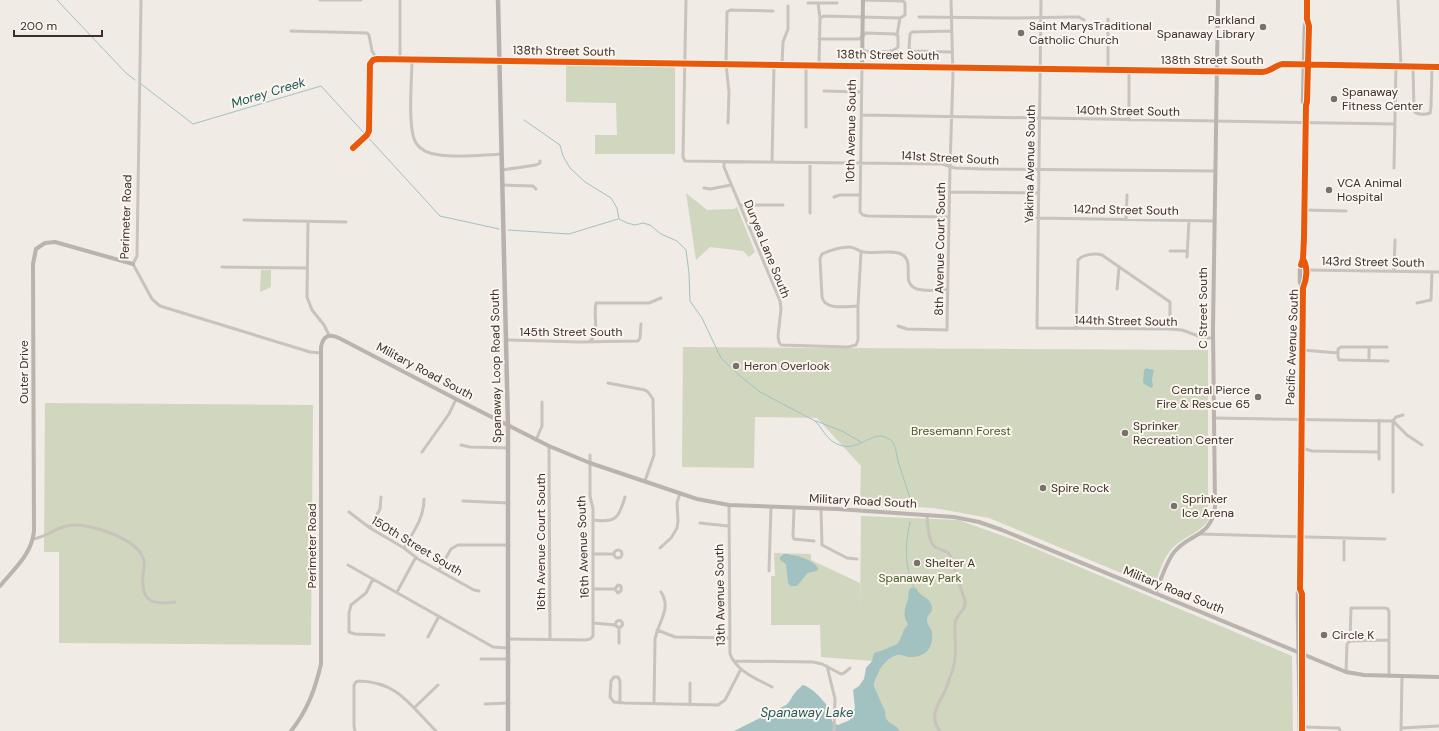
<svg xmlns="http://www.w3.org/2000/svg" width="1439" height="731" font-family="'DM Sans',sans-serif">
	<style>
		.green { fill: #d1d6bf; fill-rule: evenodd }
		.water { fill: #a1c2c1 }
		.lines { fill: none; stroke-linecap: round; stroke-linejoin: round }
		.stream { stroke: #a1c2c1; stroke-width: 1 }
		.street { stroke: #c9c3be; stroke-width: 3 }
		.secondary { stroke: #bab3ae; stroke-width: 4 }
		.primary { stroke: #b8b1ad; stroke-width: 4.5 }
		.cycleway-casing { stroke: #fbf5ee; stroke-width: 8 }
		.cycleway { stroke: #e8590c; stroke-width: 6 }
		.poi-dot { fill: #7a716c; stroke: #fbf5ee; stroke-width: 1.5 }
		.labels { text-anchor: middle; stroke-width: 4; stroke-linejoin: round; paint-order: stroke }
		.poi-label { font-size: 12px; fill: #3b302b; stroke: #fbf5ee; text-anchor: start }
		.street-label { font-size: 12px; fill: #3b302b; stroke: #fbf5ee }
		.park-label { font-size: 12px; fill: #4a5a2e; stroke: #fbf5ee }
		.water-label { font-size: 13px; font-style: italic; fill: #1f5a5e; stroke: #fbf5ee }
	</style>
	<rect width="100%" height="100%" fill="#f0ebe5"/>
	<path class="green" d="M566,65H675V154H595V135H617L616,103L566,102Z
		M686,193L707,210L734,209L737,207L755,252L749,257L743,251L710,247L696,260Z
		M261,270H271V287L260,292Z
		M683,347L1208,350V521C1199,532 1189,535 1178,543C1165,552 1160,570 1155,584L1150,585L989,518L934,508L860,504L861,466L817,418L755,417L754,468L682,467Z
		M45,403L313,405L311,645L59,643V552H44Z
		M861,516L958,520L1015,540L1292,656L1293,731H900L897,727L888,721L886,718L885,711L874,686C874,679 878,676 880,669L872,661L821,657L820,625H771V576H775L774,553L811,554V560L860,583V614ZM791,554L815,565L817,571L808,573L797,586C788,572 783,571 791,554Z"/>
	<path class="water" d="M1146,368L1154,370L1152,379L1153,386L1151,388L1143,383L1144,370Z
		M784,554C794,554 812,559 818,568L817,571L808,573L797,586H791L788,583L786,564L780,560V557Z
		M912,587L917,589C920,598 930,596 932,607C933,613 926,615 927,620C927,625 931,627 932,632C934,648 925,658 909,657C905,657 901,654 897,655C891,656 883,664 880,669C878,676 874,679 874,686L885,711L886,718L888,721L897,727L900,731H734L786,705C791,701 791,697 795,693C797,689 800,689 802,685C810,685 827,703 830,711C831,715 831,719 833,723L838,725L850,720L851,714L855,708L853,690L859,686L864,679L866,668L872,661L874,653C878,652 897,645 898,643C902,638 902,630 907,626L908,624C902,616 905,608 908,599C909,596 908,593 909,590Z"/>
	<g class="lines">
		<path class="stream" d="M57,0L126,73L135,80
			M141,84L193,124L321,86L440,216L499,229
			M524,120L560,145L563,156L570,168L585,182L611,198L617,208L619,219L627,223L635,225L643,223L650,225L661,234L677,241L686,250L689,273L690,301L702,318L721,358L740,376L760,392L815,421C822,428 826,438 835,443C856,455 871,431 885,437C887,438 889,439 891,440C897,447 896,456 899,464C903,477 908,491 912,505
			M508,230L569,234L618,219
			M816,421L842,431L861,442
			M910,522C905,546 904,564 914,587"/>
		<path class="street" d="M141,0L137,256L133,264L152,299L160,306L310,352L321,353
			M320,0H361
			M686,0L683,157L685,161L942,164L955,168L984,169L1215,171
			M1041,0L1037,328L1170,329L1182,330L1204,338H1213
			M1398,0L1401,66
			M808,3H818L820,18L819,65
			M818,3H837
			M919,17L1011,18L1070,17H1079L1084,20
			M820,18L824,16L900,18L905,15V3L903,1L863,0
			M291,31L367,33L369,35L372,51L377,59
			M951,31L912,32L910,34L909,48L912,51L951,52
			M897,35L900,18
			M819,39H859L866,33L895,34L898,36V47C889,55 874,51 863,51
			M400,59V0
			M412,60C412,78 407,128 416,143C421,151 431,154 440,155C460,158 481,155 502,154
			M782,65L783,42L788,29V6
			M862,66L860,212L863,215L868,216L949,217
			M1413,67L1414,111C1417,115 1425,115 1430,113L1431,107L1432,67
			M1108,70V19
			M1129,70V120
			M824,91L862,92
			M862,115L1394,124
			M728,123L729,92L726,64L727,12L730,10L773,11
			M806,127V65
			M353,148L367,135L369,131L370,67L373,60L377,59L499,61
			M724,162V167L780,301L781,309L778,336L779,342L781,345L848,347L856,345L858,340V306L861,252
			M772,162L774,65
			M1394,168L1396,66
			M502,170L536,165L540,163V161
			M502,185L533,186L536,189
			M704,188L710,189L731,185
			M950,192L1038,193
			M834,197L840,195H860
			M740,205H783
			M1304,210L1346,211
			M810,213V163
			M1037,218L1214,221
			M1126,219L1127,195
			M244,220L346,222
			M308,222L307,297L312,310L324,325L329,335
			M1170,251H1187
			M1187,257L1189,221
			M222,267L307,268
			M1306,270L1439,272
			M1394,271L1395,240
			M1117,289L1119,268
			M1417,303L1431,300L1432,272
			M858,306C847,306 825,311 822,297L820,259L822,254C831,250 840,247 849,247C855,247 858,251 863,252C874,254 894,249 903,255C915,264 900,283 917,289C927,292 938,290 948,289
			M898,326L907,329L947,330L950,166L953,75L951,0
			M1076,329L1078,260C1083,254 1095,253 1102,255L1170,302V329
			M506,340L580,342L638,341L640,338L641,324
			M590,341C600,333 593,315 596,303H649L661,298
			M1369,347V360
			M1387,347H1341L1338,349V357L1339,360H1342L1388,361
			M1302,350L1338,353
			M608,383L645,390L648,392L653,399L654,455L645,481
			M1213,418L1393,421
			M1379,420V459
			M1393,421L1407,435L1422,445
			M536,440L542,426V402
			M461,445L470,447L508,448
			M549,446L550,638
			M1302,446L1305,449L1312,451L1379,452
			M422,452L449,414L456,399
			M1393,492V421L1396,417L1403,415
			M463,501L509,503
			M729,505L730,654C736,671 757,679 772,687
			M794,508L793,536L794,539L814,541
			M821,509L822,545L847,558L857,559
			M349,512L370,528L404,548L418,559L474,590L479,591
			M927,515C927,522 929,542 934,546C939,551 946,549 950,555L965,601C966,610 959,612 956,620C954,625 955,632 955,638C956,650 956,661 952,672C950,677 948,683 946,689C939,703 928,717 940,731
			M593,520C616,523 619,518 625,497
			M700,523L728,526
			M370,528L380,509L381,497
			M1200,534L1385,539
			M1344,538V560
			M33,539C48,537 58,525 73,525C93,525 136,538 143,558C146,563 143,570 143,576C141,602 152,605 175,602
			M404,548C414,531 424,518 424,499
			M660,548L671,538L677,528L678,521L677,503L680,493
			M614 554a4 4 0 1 1 8 0a4 4 0 1 1-8 0Z
			M594,554H614
			M348,565L493,647L509,648
			M439,570L451,549L458,545H509
			M769,571L771,507
			M373,579L366,593L351,605L349,613V632L355,634L384,635
			M594,589H615L618,593L621,591V586L618,585L615,589
			M397,592L416,557
			M615.5 624a3.5 3.5 0 1 1 7 0a3.5 3.5 0 1 1-7 0Z
			M594,623L615,625
			M619,627V643
			M657,630L675,637L729,638
			M428,637L439,616
			M509,639L585,640L590,639L593,636V509L590,496V455
			M1350,641L1388,640
			M481,659H509
			M734,661L813,662L822,664L841,674L844,673L850,668
			M827,666L835,699L834,731
			M1346,672L1347,644L1350,641L1351,608H1385L1388,609L1389,612V676
			M620,703V681L618,677H614L611,681L610,697L614,702L625,703L718,705L725,700L741,669
			M485,704L509,703
			M654,704L655,639C658,622 672,609 661,592
			M690,705V683
			M414,708L438,685
			M1303,727L1336,728H1339L1340,731
			M1401,728L1439,726
			M355,731L354,726V685L356,682L359,681C398,682 410,705 436,731
			M1401,731L1402,676"/>
		<path class="secondary" d="M499,61L1262,72C1270,72 1275,65 1283,64L1439,67
			M862,66L863,0
			M0,586C14,569 32,554 34,531L33,264L36,249L45,243L55,242L133,264
			M1155,593C1161,581 1166,561 1175,551C1191,533 1211,537 1215,507L1213,329L1218,0
			M291,731C307,711 315,690 321,664V347C323,336 329,333 339,338L456,399L549,446L590,463L697,499L729,505L837,509L954,517L979,522L1002,530L1346,672L1364,675L1439,677"/>
		<path class="primary" d="M498,0L508,426V731
			M1306,105L1303,102L1305,26L1307,19
			M1303,288L1300,282V270L1301,263L1303,259L1304,237L1306,105L1307,102L1309,26L1307,19V0
			M1300,731L1298,612V593L1300,589
			M1302,731V594L1300,589L1303,288C1307,279 1308,267 1303,259"/>
		<g class="cycleway-casing">
			<path id="cycleway" d="M353,148L367,135L369,131L370,64L373,60L377,59L1262,72C1270,72 1275,65 1283,64L1439,67
				M1301,265L1303,259L1304,237L1306,105L1307,102L1309,26L1307,19V0
				M1302,731V594L1300,589L1303,288C1307,279 1308,267 1303,259"/>
		</g>
		<use href="#cycleway" class="cycleway"/>
	</g>
	<g class="poi-dot">
		<circle cx="1263" cy="27" r="4"/>
		<circle cx="1021" cy="33" r="4"/>
		<circle cx="1334" cy="99" r="4"/>
		<circle cx="1329" cy="190" r="4"/>
		<circle cx="736" cy="366" r="4"/>
		<circle cx="1258" cy="397" r="4"/>
		<circle cx="1125" cy="433" r="4"/>
		<circle cx="1043" cy="488" r="4"/>
		<circle cx="1174" cy="506" r="4"/>
		<circle cx="917" cy="563" r="4"/>
		<circle cx="1324" cy="635" r="4"/>
	</g>
	<g class="labels">
		<g class="poi-label">
			<text x="1255" y="24" text-anchor="end">Parkland<tspan x="1255" dy="14">Spanaway Library</tspan></text>
			<text x="1029" y="30">Saint MarysTraditional<tspan x="1029" dy="14">Catholic Church</tspan></text>
			<text x="1342" y="96">Spanaway<tspan x="1342" dy="14">Fitness Center</tspan></text>
			<text x="1337" y="187">VCA Animal<tspan x="1337" dy="14">Hospital</tspan></text>
			<text x="744" y="370">Heron Overlook</text>
			<text x="1250" y="394" text-anchor="end">Central Pierce<tspan x="1250" dy="14">Fire &amp; Rescue 65</tspan></text>
			<text x="1133" y="430">Sprinker<tspan x="1133" dy="14">Recreation Center</tspan></text>
			<text x="1051" y="492">Spire Rock</text>
			<text x="1182" y="503">Sprinker<tspan x="1182" dy="14">Ice Arena</tspan></text>
			<text x="925" y="567">Shelter A</text>
			<text x="1332" y="639">Circle K</text>
		</g>
		<g class="street-label">
			<text transform="translate(564 51) rotate(1)" y="4">138th Street South</text>
			<text transform="translate(888 55) rotate(1)" y="4">138th Street South</text>
			<text x="1212" y="64">138th Street South</text>
			<text transform="translate(1128 111) rotate(1)" y="4">140th Street South</text>
			<text transform="translate(851 131) rotate(-89)" y="4">10th Avenue South</text>
			<text transform="translate(950 158) rotate(3)" y="4">141st Street South</text>
			<text transform="translate(1030 164) rotate(-89)" y="4">Yakima Avenue South</text>
			<text transform="translate(1126 210) rotate(1)" y="4">142nd Street South</text>
			<text transform="translate(126 217) rotate(-88)" y="4">Perimeter Road</text>
			<text transform="translate(767 249) rotate(68)" y="4">Duryea Lane South</text>
			<text transform="translate(940 249) rotate(-89)" y="4">8th Avenue Court South</text>
			<text transform="translate(1373 262) rotate(1)" y="4">143rd Street South</text>
			<text transform="translate(1203 308) rotate(-90)" y="4">C Street South</text>
			<text transform="translate(1126 321) rotate(1)" y="4">144th Street South</text>
			<text x="571" y="336">145th Street South</text>
			<text transform="translate(1292 347) rotate(-88)" y="4">Pacific Avenue South</text>
			<text transform="translate(496 366) rotate(-91)" y="4">Spanaway Loop Road South</text>
			<text transform="translate(425 371) rotate(28)" y="4">Military Road South</text>
			<text transform="translate(24 372) rotate(-90)" y="4">Outer Drive</text>
			<text transform="translate(863 501) rotate(3)" y="4">Military Road South</text>
			<text transform="translate(541 542) rotate(-90)" y="4">16th Avenue Court South</text>
			<text transform="translate(312 546) rotate(-90)" y="4">Perimeter Road</text>
			<text transform="translate(417 546) rotate(31)" y="4">150th Street South</text>
			<text transform="translate(583 547) rotate(-92)" y="4">16th Avenue South</text>
			<text transform="translate(1174 590) rotate(22)" y="4">Military Road South</text>
			<text transform="translate(720 595) rotate(-91)" y="4">13th Avenue South</text>
		</g>
		<g class="park-label">
			<text x="961" y="435">Bresemann Forest</text>
			<text x="920" y="582">Spanaway Park</text>
		</g>
		<g class="water-label">
			<text transform="translate(268 92) rotate(-17)" y="5">Morey Creek</text>
			<text x="807" y="717">Spanaway Lake</text>
		</g>
	</g>
	<path d="M14 30v6h88v-6" fill="none" stroke="#3b302b" stroke-width="2"/>
	<text x="20" y="30" font-size="12" fill="#3b302b" stroke="#fbf5ee" stroke-width="3" paint-order="stroke">200 m</text>
</svg>
